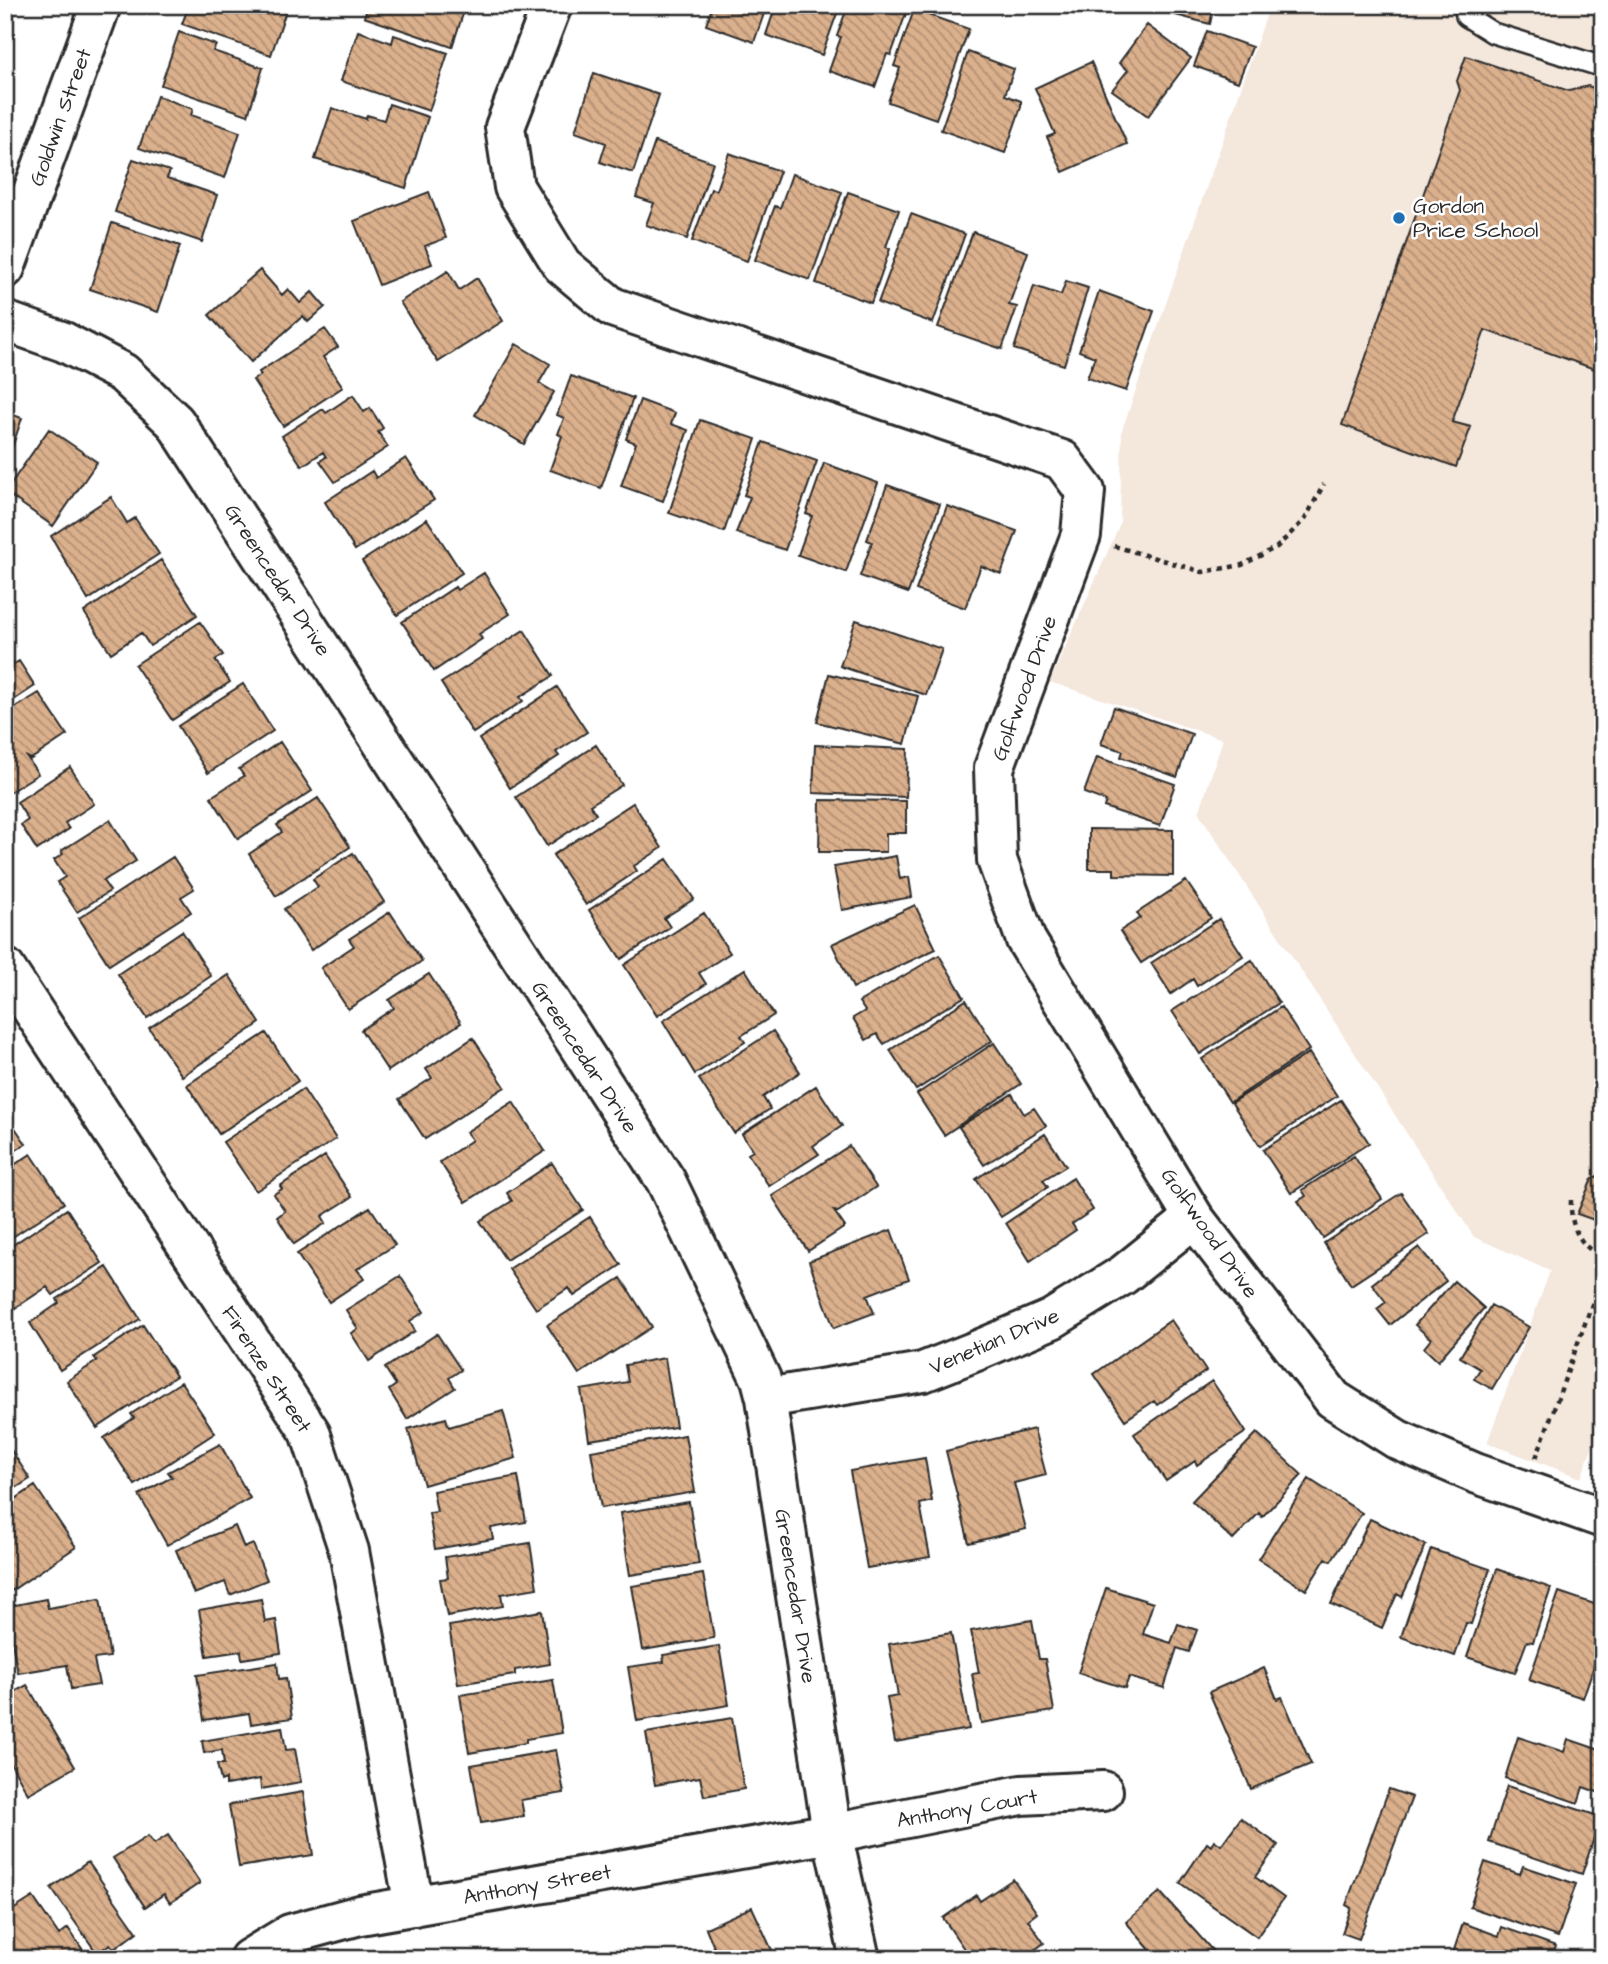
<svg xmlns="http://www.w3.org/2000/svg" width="1608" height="1964" font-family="'Architects Daughter',sans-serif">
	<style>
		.built { fill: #f4e7dc }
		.building { fill: url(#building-back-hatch); stroke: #2b2b2b; stroke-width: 2 }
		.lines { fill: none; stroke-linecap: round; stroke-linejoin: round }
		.service-casing { stroke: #2b2b2b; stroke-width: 24 }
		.minor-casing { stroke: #2b2b2b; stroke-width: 44 }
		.path { stroke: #2b2b2b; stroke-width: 4.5; stroke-dasharray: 5 5; stroke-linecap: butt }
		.service { stroke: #fff; stroke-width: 19 }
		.minor { stroke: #fff; stroke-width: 38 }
		.poi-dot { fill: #1f6fb2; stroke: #fff; stroke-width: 2.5 }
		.labels { text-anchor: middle; stroke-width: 5; stroke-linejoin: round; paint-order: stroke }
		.street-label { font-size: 21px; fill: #2b2b2b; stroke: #fff }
		.poi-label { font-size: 21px; fill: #2b2b2b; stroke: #fff; text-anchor: start }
	</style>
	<defs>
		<pattern id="building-back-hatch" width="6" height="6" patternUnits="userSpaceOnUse" patternTransform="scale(1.75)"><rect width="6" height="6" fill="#dbb08c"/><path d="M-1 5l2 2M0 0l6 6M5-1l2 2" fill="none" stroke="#b28f73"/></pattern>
	</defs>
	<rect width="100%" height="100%" fill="#fff"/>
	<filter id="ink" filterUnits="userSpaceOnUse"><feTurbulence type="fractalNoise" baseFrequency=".0143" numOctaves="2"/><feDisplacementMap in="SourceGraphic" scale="14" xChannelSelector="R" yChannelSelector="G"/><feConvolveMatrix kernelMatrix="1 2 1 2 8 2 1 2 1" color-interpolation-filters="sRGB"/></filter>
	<g filter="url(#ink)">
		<path class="built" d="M1270,5H1603V1418L1581,1478L1487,1443L1550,1271L1474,1237L1199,813L1223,739L1050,682L1120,524L1122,430Z"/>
		<path class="building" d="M189,5H288L271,55L182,24Z
			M368,5H466L452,47L364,17Z
			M647,5H673L670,13Z
			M713,5H767L754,42L706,25Z
			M776,5H840L822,55L766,35Z
			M848,5H909L891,55L887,54L875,87L829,71L841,37L837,36Z
			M1161,5H1214L1210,24L1160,11Z
			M914,10L969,29L936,119L888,102L900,68L894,66Z
			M1147,25L1191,58L1148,116L1112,90L1128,70L1119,63Z
			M358,31L392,43L394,35L448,53L429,111L341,81Z
			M1207,31L1252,47L1238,82L1194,66Z
			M179,32L216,45L213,51L263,68L248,115L161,85Z
			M968,52L1014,69L1005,95L1021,101V107L1005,153L941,130Z
			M1466,56L1569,91L1588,86L1603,91V372L1485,330L1452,422L1471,427L1456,467L1342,425L1460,90L1457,81Z
			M1091,62L1127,144L1063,172L1047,137L1055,134L1035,88Z
			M594,73L659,95L633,173L600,162L606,143L575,132Z
			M157,96L193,109L191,115L240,132L225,178L139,148Z
			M389,104L428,117L406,188L315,159L332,108L366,119L367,115L384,120Z
			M655,142L713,162L687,239L646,225L654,203L636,197Z
			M729,153L780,171L747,261L692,241L711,189L716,190Z
			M133,159L170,171L167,178L217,195L202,242L115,212Z
			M792,174L842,192L810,280L755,260L775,206L780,208Z
			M429,192L446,238L425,246L432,264L379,285L354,221Z
			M848,192L899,210L886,247L890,249L871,303L816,283Z
			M911,214L965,234L933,323L878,303Z
			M112,223L180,246L158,312L90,289Z
			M973,232L1028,252L1009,305L1017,307L1002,349L938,327Z
			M260,270L282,295L288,289L300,303L312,292L325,307L308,322L303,316L251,362L209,315Z
			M448,271L459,290L477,278L503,321L438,362L400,302Z
			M1066,281L1088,288L1064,365L1014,349L1034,286L1061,295Z
			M1099,291L1154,311L1126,391L1087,378L1095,357L1079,351Z
			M325,329L338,347L323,357L343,387L283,426L253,380L261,375L259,372Z
			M516,344L550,364L539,383L554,392L524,444L475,415Z
			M571,376L633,398L601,488L550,470L562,436L558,434L564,418L557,415Z
			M353,395L364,412L370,408L383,428L378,432L388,447L335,482L320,461L326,457L323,452L302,466L282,436L323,409L326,413Z
			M640,400L675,413L671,424L688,430L663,501L621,486L636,443L626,439Z
			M5,412L22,418L5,468Z
			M700,420L756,439L724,532L669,513Z
			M49,429L97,462L53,526L5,492Z
			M763,442L817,461L785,550L736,533L750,497L744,495Z
			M406,458L434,500L355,550L325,502L372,471L376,478Z
			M824,463L878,483L846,572L798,555L812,516L806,514Z
			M887,485L940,504L908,593L860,576L872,542L867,540Z
			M111,497L127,523L135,518L159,554L88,600L51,536Z
			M947,506L1017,531L1001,574L981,566L965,608L916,590Z
			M427,519L462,573L397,615L362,561Z
			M161,560L197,615L150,646L141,633L111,653L84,612Z
			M484,573L510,614L479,634L482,639L434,671L402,622L455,587L457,590Z
			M856,620L942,649L926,695L840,666Z
			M200,622L223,655L215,660L230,682L172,720L135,665Z
			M524,630L553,676L520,697L523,701L473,733L441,683Z
			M5,651L14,664L19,661L35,686L5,706Z
			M829,674L918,696L905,744L817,722Z
			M243,684L273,731L208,773L178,726Z
			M557,687L587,732L556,752L559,756L510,788L479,739Z
			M39,693L67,735L31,759L27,757L38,774L5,795V714Z
			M1114,707L1192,734L1177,777L1121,757L1123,751L1101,744Z
			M280,742L312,791L238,839L211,797L244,776L239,769Z
			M596,745L622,785L590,805L596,814L547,846L516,797Z
			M815,745L908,749L906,797L813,793Z
			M1097,757L1175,784L1160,826L1104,807L1106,801L1084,793Z
			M70,767L94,804L65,823L69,829L37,850L21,825L28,820L17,802Z
			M318,798L350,847L276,896L249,854L282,832L277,825Z
			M820,800L906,801V833H886V852H819Z
			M633,803L662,848L634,866L637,871L586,905L553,855Z
			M110,820L136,861L103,881L110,891L77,912L57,882L65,877L54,860L63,854L61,851Z
			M1089,829L1173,830V876L1114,875V869H1089Z
			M353,853L384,902L311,950L284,909L318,887L313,879Z
			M896,856L900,879L909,877L912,897L842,910L834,867Z
			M173,857L194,889L181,897L191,912L109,965L79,918Z
			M667,859L694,899L664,918L670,927L621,959L589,910Z
			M1186,881L1211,918L1141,963L1120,931L1140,918L1137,913Z
			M915,905L936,949L853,988L832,944Z
			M390,912L422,961L348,1009L321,968L354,946L349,939Z
			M704,913L730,953L699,973L706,984L657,1016L624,965Z
			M1219,919L1243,956L1197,986L1193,979L1171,994L1151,963Z
			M182,931L211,976L147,1018L118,974Z
			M939,955L964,997L884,1044L877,1034L866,1040L853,1018L865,1011L859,1002Z
			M1252,960L1279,1003L1200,1054L1172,1011Z
			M745,969L774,1015L741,1036L745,1042L695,1074L663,1021Z
			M429,974L461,1023L388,1071L361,1030L394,1008L389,1000Z
			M229,975L260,1023L182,1076L149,1028Z
			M966,1000L992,1041L916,1090L890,1050Z
			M1281,1007L1309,1050L1230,1102L1202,1059Z
			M773,1031L800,1072L763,1097L770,1109L734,1133L699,1079Z
			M266,1033L298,1081L219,1134L187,1085Z
			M473,1038L505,1087L425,1139L399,1099L432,1078L426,1069Z
			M994,1043L1021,1084L944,1135L917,1094Z
			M1309,1053L1337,1096L1260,1146L1232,1103Z
			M816,1086L842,1126L813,1146L819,1154L769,1186L748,1154L753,1151L742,1134Z
			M303,1089L336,1139L256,1191L223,1142Z
			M1012,1094L1024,1114L1034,1108L1046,1126L984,1165L959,1127Z
			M1341,1100L1369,1143L1291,1193L1263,1150Z
			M513,1102L545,1151L466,1202L440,1162L472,1140L466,1132Z
			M5,1113L26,1144L5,1157Z
			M1045,1134L1066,1166L1043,1180L1048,1187L1001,1217L976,1179Z
			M849,1146L876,1187L838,1212L834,1211L845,1227L808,1251L772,1196Z
			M31,1154L64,1203L5,1242V1171Z
			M325,1156L352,1197L322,1216L326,1223L294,1244L277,1217L285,1211L274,1194L282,1189L280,1186Z
			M1354,1156L1382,1199L1323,1238L1298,1201L1306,1196L1302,1190Z
			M552,1163L583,1210L506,1260L480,1221L512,1201L507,1193Z
			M1603,1163V1223L1577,1214L1592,1179L1599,1175Z
			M1073,1178L1093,1210L1072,1224L1076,1230L1030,1261L1006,1223Z
			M1401,1193L1429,1234L1351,1285L1324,1243Z
			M370,1207L395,1245L357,1269L364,1279L329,1302L297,1254Z
			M67,1209L102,1263L53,1295L47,1287L15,1308L5,1293V1250Z
			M590,1217L621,1265L574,1296L569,1288L536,1309L509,1269Z
			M891,1230L909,1279L867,1295L874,1313L834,1328L809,1261Z
			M1419,1247L1446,1281L1390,1325L1377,1309L1386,1302L1372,1284Z
			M107,1267L140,1319L60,1370L30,1323L59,1303L57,1299Z
			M400,1276L424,1312L410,1321L415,1331L369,1361L351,1333L358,1329L346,1310Z
			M621,1278L652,1327L579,1374L547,1325Z
			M1454,1281L1484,1308L1438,1361L1424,1348L1431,1339L1415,1325Z
			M1491,1305L1529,1327L1492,1389L1474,1379L1480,1369L1460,1357Z
			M1171,1320L1206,1371L1157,1405L1154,1401L1125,1420L1094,1374Z
			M143,1325L176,1376L97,1428L67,1381L97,1361L94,1357Z
			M437,1334L461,1370L449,1378L455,1388L407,1419L389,1390L396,1385L385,1368Z
			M665,1358L676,1427L589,1440L581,1390L628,1382L625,1365Z
			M1212,1381L1246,1432L1197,1465L1195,1461L1166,1481L1134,1434Z
			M181,1382L215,1433L135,1485L104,1438L134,1418L131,1414Z
			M503,1411L516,1458L424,1485L408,1429L446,1418L449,1427Z
			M1034,1429L1046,1475L1014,1483L1026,1529L969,1543L946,1451Z
			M1257,1433L1302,1475L1262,1517L1259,1513L1233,1540L1192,1501Z
			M685,1435L695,1492L601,1508L591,1451Z
			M5,1441L30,1479L5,1495Z
			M220,1444L250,1498L167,1545L139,1495L172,1477L168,1472Z
			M925,1458L932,1501L920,1504L930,1557L867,1568L850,1471Z
			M518,1476L526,1522L491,1528L493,1539L435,1549L429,1513L437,1512L433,1491Z
			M1309,1479L1362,1513L1331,1561L1326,1558L1306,1590L1258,1559Z
			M35,1486L76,1547L5,1595V1506Z
			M689,1502L699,1564L630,1575L620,1513Z
			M1370,1519L1426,1545L1402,1597L1397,1594L1382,1628L1331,1604Z
			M235,1526L244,1548L253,1544L267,1580L230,1595L225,1582L194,1594L176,1550Z
			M530,1543L537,1588L501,1594L503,1606L447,1616L440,1579L448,1578L445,1557Z
			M1431,1549L1490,1569L1471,1624L1466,1623L1455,1656L1401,1637Z
			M1497,1569L1551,1588L1533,1642L1527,1641L1515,1673L1467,1657Z
			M703,1574L714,1638L643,1650L632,1586Z
			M1106,1588L1153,1603L1143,1634L1171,1643L1178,1624L1197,1630L1189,1652L1177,1648L1164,1688L1129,1677L1125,1688L1078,1673Z
			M1559,1592L1603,1607V1639L1583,1698L1529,1680Z
			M46,1599L48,1608L100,1599L110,1657L94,1659L99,1685L71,1689L67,1665L18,1673L5,1607Z
			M261,1599L265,1622L276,1620L281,1653L242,1659L241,1651L207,1656L199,1610Z
			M542,1611L550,1664L515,1670V1675L458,1684L449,1626Z
			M1032,1620L1039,1659H1045L1054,1711L981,1723L972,1674L979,1673L971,1631Z
			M951,1633L969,1729L895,1742L887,1698L898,1696L889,1644Z
			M719,1646L729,1705L637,1721L628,1667L664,1662L663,1655Z
			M277,1663L279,1679L286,1678L292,1718L251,1724L249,1713L204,1720L197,1675Z
			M1264,1668L1277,1699L1282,1697L1311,1764L1251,1789L1209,1692Z
			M553,1680L562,1733L526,1739V1743L469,1753L460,1695Z
			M27,1685L75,1767L28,1794L11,1764L5,1767V1697Z
			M732,1718L744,1789L704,1796L700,1777L655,1785L646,1733Z
			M282,1727L286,1750L295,1749L301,1782L261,1789L260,1779L226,1785V1779L221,1781L217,1764H224L222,1750L204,1753L202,1741Z
			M1518,1737L1564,1752L1568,1739L1603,1751V1794L1583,1787L1578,1803L1505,1778Z
			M556,1750L564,1793L521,1800L524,1816L481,1823L471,1765Z
			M1507,1786L1601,1817L1582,1874L1489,1842Z
			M1389,1789L1412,1797L1359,1939L1342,1933L1351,1908L1346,1905Z
			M303,1792L313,1855L239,1867L229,1805Z
			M1241,1818L1278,1845L1255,1877L1284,1898L1257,1937L1180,1883L1207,1843L1211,1846L1214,1840L1221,1845Z
			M168,1835L200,1883L170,1903L164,1894L145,1907L113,1858L148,1836L154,1844Z
			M88,1862L137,1932L114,1949L110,1944L97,1953L51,1888Z
			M1485,1862L1520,1874L1523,1866L1576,1884L1558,1937L1470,1907Z
			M1013,1879L1037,1913L1028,1920L1044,1943L1022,1959H971L943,1918L976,1895L980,1901Z
			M1160,1892L1220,1959H1143L1151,1951L1126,1922Z
			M33,1897L59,1935L68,1928L89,1959H20L5,1937V1915Z
			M752,1907L776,1959H701L716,1952L706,1928Z
			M1463,1923L1499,1936L1502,1927L1556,1946L1551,1959H1451Z"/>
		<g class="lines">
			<g class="service-casing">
				<path id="service" d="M1465,5L1466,16L1493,33L1603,67"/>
			</g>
			<g class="minor-casing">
				<path id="minor" d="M552,5L505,127L514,187L562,265L612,307L1062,460L1085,491L1081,535L994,768L997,860L1026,940L1194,1218L1333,1399L1398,1440L1475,1473L1603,1518
					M5,268L101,5
					M5,321L64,342L123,373L175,422L666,1181L761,1379L766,1398L832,1833L860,1959
					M5,968L310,1432L349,1551L414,1906
					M766,1398L923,1372L976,1351L1052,1319L1123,1275L1194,1218
					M249,1959L290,1934L360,1915L832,1833L1021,1795L1103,1791"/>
			</g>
			<path class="path" d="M1598,39L1603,27
				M1114,546L1203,572L1242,565L1277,547L1305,519L1324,484
				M1571,1200C1570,1225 1578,1246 1603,1257
				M1536,1458L1603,1274"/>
			<use href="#service" class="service"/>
			<use href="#minor" class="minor"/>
		</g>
	</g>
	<circle class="poi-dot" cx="1399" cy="218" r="7"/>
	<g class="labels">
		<g class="street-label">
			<text transform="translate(60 117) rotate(-70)" y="7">Goldwin Street</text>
			<text transform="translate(278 580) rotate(57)" y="7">Greencedar Drive</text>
			<text transform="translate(1024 688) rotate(-70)" y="7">Golfwood Drive</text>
			<text transform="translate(585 1057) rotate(57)" y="7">Greencedar Drive</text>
			<text transform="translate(1210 1233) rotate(55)" y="7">Golfwood Drive</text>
			<text transform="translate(994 1341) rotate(-23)" y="7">Venetian Drive</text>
			<text transform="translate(267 1369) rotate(57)" y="7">Firenze Street</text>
			<text transform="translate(796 1596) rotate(81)" y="7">Greencedar Drive</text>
			<text transform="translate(967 1808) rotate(-10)" y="7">Anthony Court</text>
			<text transform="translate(537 1884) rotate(-10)" y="7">Anthony Street</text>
		</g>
		<g class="poi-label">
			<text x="1413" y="213">Gordon<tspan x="1413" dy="24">Price School</tspan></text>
		</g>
	</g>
	<rect width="1608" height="1964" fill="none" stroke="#fff" stroke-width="28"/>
	<rect x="14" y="14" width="1580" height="1936" fill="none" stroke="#2b2b2b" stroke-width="2.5" filter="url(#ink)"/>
</svg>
